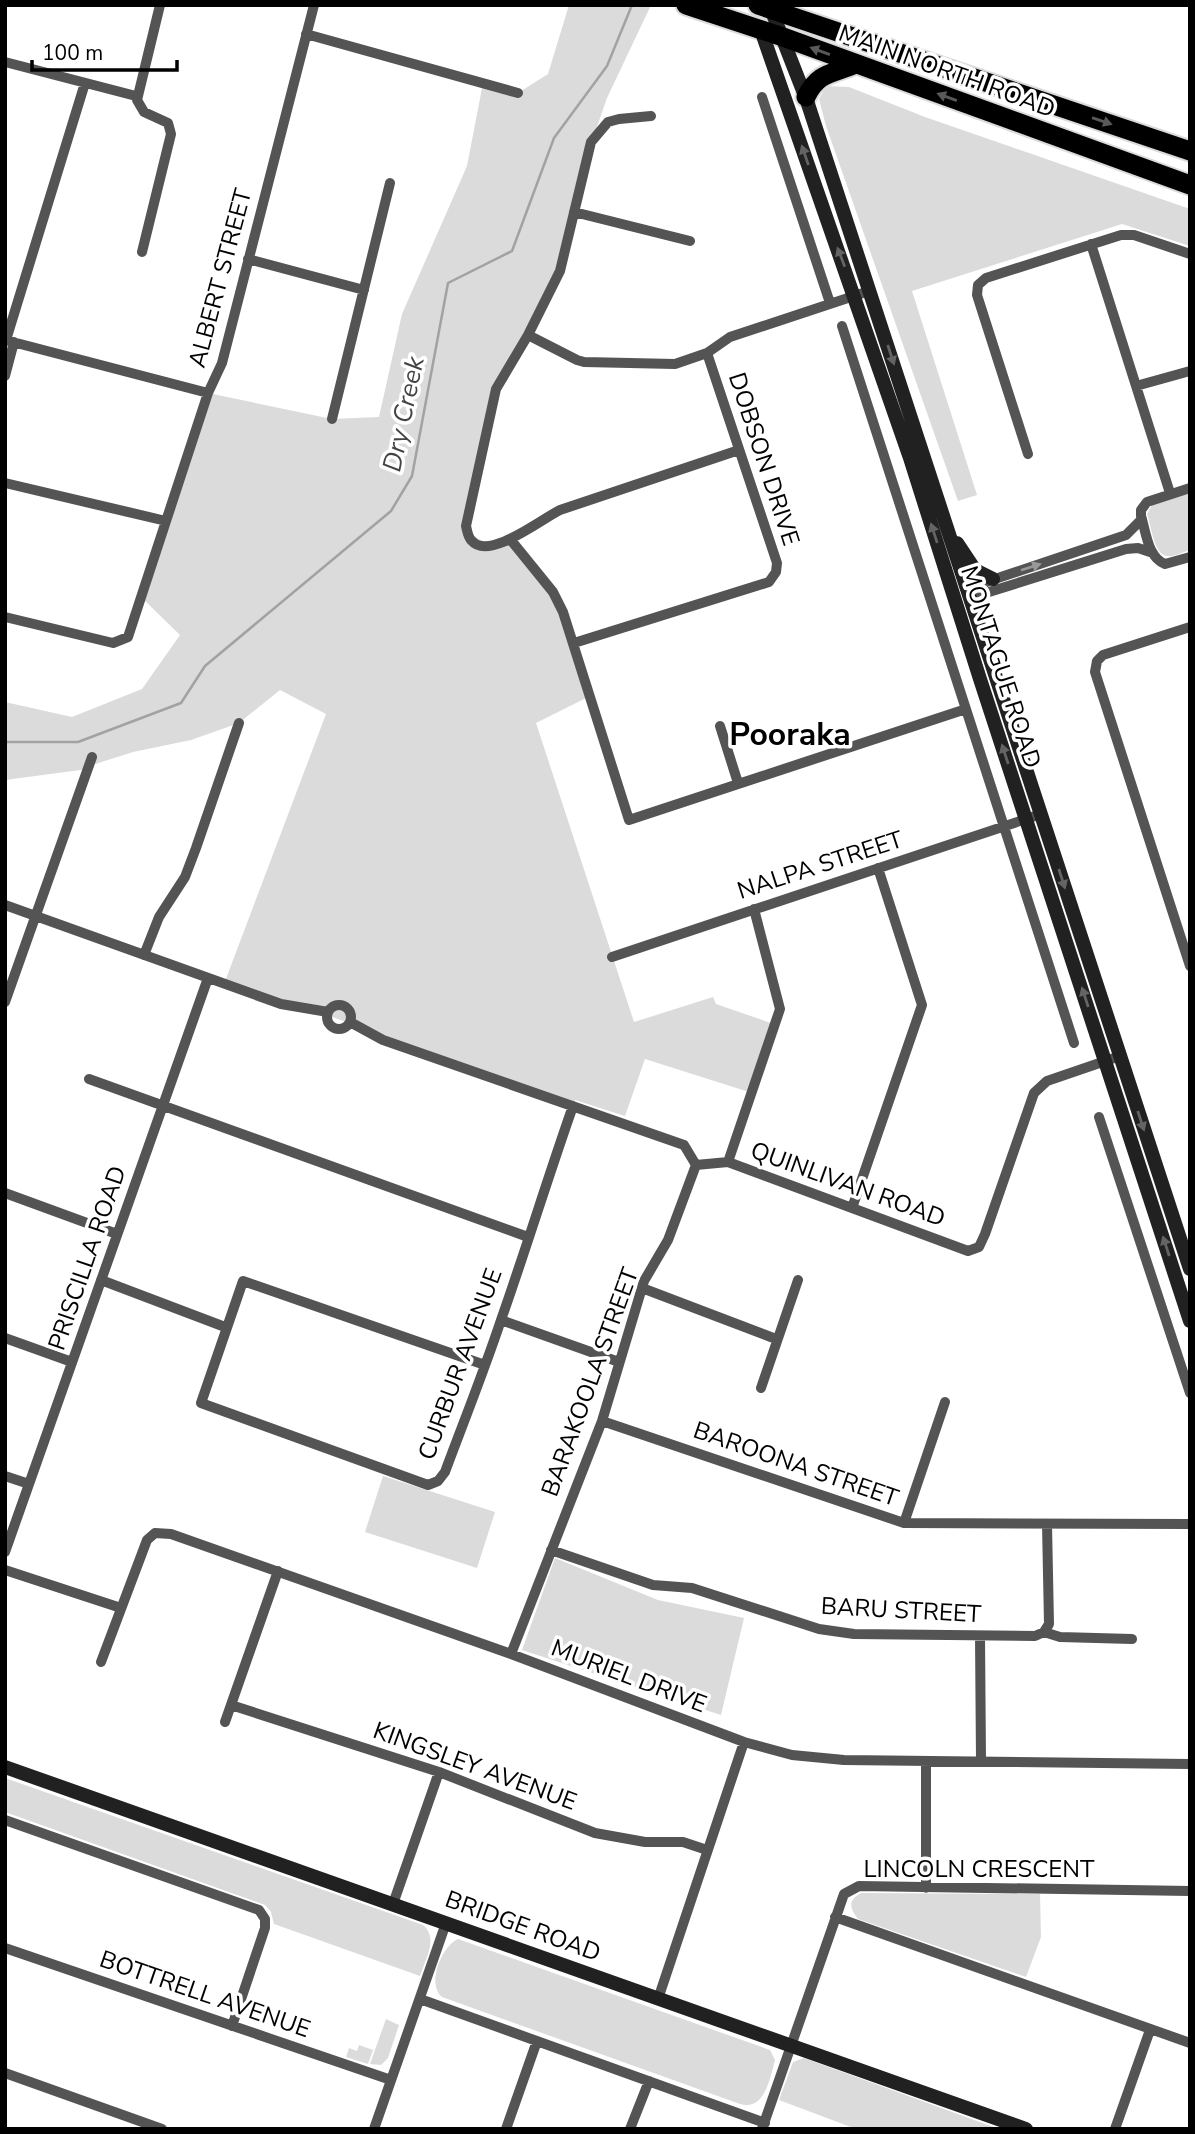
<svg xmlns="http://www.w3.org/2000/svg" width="1195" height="2134" font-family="'Nunito Sans',sans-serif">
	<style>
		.green { fill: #dbdbdb }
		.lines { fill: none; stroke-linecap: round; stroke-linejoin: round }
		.stream { stroke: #a2a2a2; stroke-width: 2.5 }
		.highway-casing { stroke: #dbdbdb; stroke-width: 23 }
		.street { stroke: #545454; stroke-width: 10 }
		.secondary { stroke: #212121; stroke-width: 14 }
		.highway { stroke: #000; stroke-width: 19 }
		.oneway { fill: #595959 }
		.oneway2 { fill: #646464 }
		.oneway3 { fill: #989898 }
		.labels { text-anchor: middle; stroke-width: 7; stroke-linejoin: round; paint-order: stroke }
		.street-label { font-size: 24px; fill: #000; stroke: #fff }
		.water-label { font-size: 26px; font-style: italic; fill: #434343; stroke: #fff }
		.district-label { font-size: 32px; font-weight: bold; fill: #000; stroke: #fff }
	</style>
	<rect width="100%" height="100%" fill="#fff"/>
	<path class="green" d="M569,5H651L607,98L590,147L560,271L496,389L468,533L492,546L510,539L563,612L590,696L536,723L634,1022L713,997L716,1004L771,1023L749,1092L645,1059L625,1116L575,1100L573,1106L327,1015L224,984L326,714L280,690L239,723L191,740L133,752L89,766L88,769L5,780V702L72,717L142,689L180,635L142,598L208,393L332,419L379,417L402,314L467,166L483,83L518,93L548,74Z
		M826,86L849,87L925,117L1190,209V246L1122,224L912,291L977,495L958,501L826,126L819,99Z
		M1190,493V550C1183,552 1174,557 1167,556C1154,555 1151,525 1147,514L1152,505Z
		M383,1476L495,1512L477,1568L365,1532Z
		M555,1558L658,1600L744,1618L721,1715L522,1650Z
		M5,1778L423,1925C439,1938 425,1960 420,1976L274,1924L271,1912L265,1905L5,1812Z
		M861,1893L1040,1894L1041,1937L1026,1977L858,1919C849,1908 848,1900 861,1893Z
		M458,1939L770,2050L775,2060C770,2078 765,2111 740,2104L442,1997C426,1984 442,1946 458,1939Z
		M386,2019L399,2025L388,2058L381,2065L370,2064Z
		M359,2045L373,2050L368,2064L346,2057L349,2048L357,2051Z
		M804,2058L999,2129H856L779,2100L793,2062Z"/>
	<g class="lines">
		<path class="stream" d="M5,742H78L181,703L205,666L391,511L412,476L448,283L512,251L554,138L607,66L632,5"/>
		<g class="highway-casing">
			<path id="highway" d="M686,5L783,37L1190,185
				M758,5L1190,151
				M806,97C818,72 832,74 856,64"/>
		</g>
		<path class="street" d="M306,34L518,93
			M5,62L136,96
			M762,97L830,303
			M651,116L619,119L608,122L591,142L560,271L528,335L496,389L466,526C467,530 468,538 472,541C489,561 543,518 560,510L739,450
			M574,212L690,241
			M1091,244L1170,493
			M142,252L171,134L168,123L144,112L137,100L160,5
			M248,259L364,290
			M842,326L1074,1043
			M528,335L577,360L584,362L675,364L707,353L730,337L869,291
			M5,340L208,393
			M6,340L85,83
			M5,376L14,342
			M1136,386L1190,371
			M332,419L390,183
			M1028,454L977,295L978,285L986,278L1121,235H1134L1190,254
			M5,483L166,521
			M1190,488L1147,502L1141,510V516C1146,532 1148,558 1165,564L1190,557
			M510,539L553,592L563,612L629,820L966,709
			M971,592L986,582L1126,535L1142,519
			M969,594L989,592L1126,549L1138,548L1153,553
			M5,617L113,643L128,637L208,393L222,363L314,5
			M1190,627L1103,655L1097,661L1095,672L1190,966
			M574,643L769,582L776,572L777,563L707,353
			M720,726L738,783
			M5,905L281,1004L328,1012
			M144,955L159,917L185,877L196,848L239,723
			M612,957L1041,814
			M5,1002L92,757
			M327 1017a12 12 0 1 1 24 0a12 12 0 1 1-24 0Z
			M350,1022L383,1040L684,1145L696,1165
			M89,1079L528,1237
			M1099,1117L1190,1393
			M728,1162L780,1009L754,909
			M696,1165L728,1162L968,1251L979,1247L985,1234L1034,1093L1047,1081L1120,1056
			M5,1193L117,1234
			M852,1208L922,1005L878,868
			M101,1280L225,1327
			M642,1288L776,1339
			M501,1320L619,1362
			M5,1338L72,1362
			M485,1365L243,1281L201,1403L428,1485L438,1481L445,1472C464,1421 484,1371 501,1320C526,1249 548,1177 573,1106
			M761,1388L798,1280
			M602,1421L904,1523L1190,1524
			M5,1476L29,1484
			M904,1523L945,1402
			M551,1550L653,1585L692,1588L819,1629L854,1634L1035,1636L1044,1632L1060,1637L1132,1639
			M5,1552L208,978
			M5,1570L121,1608
			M1044,1632L1049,1624L1047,1524
			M980,1636L981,1760
			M511,1654L602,1421L644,1281L668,1240L696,1165
			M101,1662L147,1540L155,1533L171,1534L511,1654L744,1742L792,1755L844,1760L1190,1764
			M231,1705L439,1772L595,1833L645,1842H683L707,1850
			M225,1722L278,1571
			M926,1761V1888
			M5,1820L259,1910L265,1919V1928L232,2026
			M393,1904L439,1772
			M835,1917L1190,2043
			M5,1948L391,2080
			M420,1999L765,2123
			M658,1999L744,1742
			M5,2073L162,2129
			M374,2129L446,1923
			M506,2129L537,2041
			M630,2129L649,2081
			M762,2129L844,1894L859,1886L1190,1891
			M1115,2129L1150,2030"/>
		<path class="secondary" d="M771,9L807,101L1190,1269
			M761,30L910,458L980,679L1190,1321
			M957,543L975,570L993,579
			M5,1767L1026,2129"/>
		<use href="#highway" class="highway"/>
	</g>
	<defs><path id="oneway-solid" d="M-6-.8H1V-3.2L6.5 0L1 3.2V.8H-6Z" transform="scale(1.75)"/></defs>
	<g class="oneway">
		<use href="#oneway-solid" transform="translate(820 51) rotate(-160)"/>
		<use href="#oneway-solid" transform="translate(947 97) rotate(-160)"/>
		<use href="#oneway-solid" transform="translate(1102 121) rotate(19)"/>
	</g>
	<g class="oneway2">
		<use href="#oneway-solid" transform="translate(805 155) rotate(-109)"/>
		<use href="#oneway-solid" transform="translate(841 257) rotate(-111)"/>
		<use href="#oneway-solid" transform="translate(891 355) rotate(72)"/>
		<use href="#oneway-solid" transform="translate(934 533) rotate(-108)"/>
		<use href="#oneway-solid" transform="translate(1005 754) rotate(-108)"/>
		<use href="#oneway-solid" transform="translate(1062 879) rotate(72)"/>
		<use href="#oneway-solid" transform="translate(1085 997) rotate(-108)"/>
		<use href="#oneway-solid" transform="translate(1141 1121) rotate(72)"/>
		<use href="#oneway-solid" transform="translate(1166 1246) rotate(-108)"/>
	</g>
	<use class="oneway3" href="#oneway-solid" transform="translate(1031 567) rotate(-18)"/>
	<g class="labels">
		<g class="street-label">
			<text transform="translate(947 71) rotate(20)" y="8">MAIN NORTH ROAD</text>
			<text transform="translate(220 278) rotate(-75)" y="8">ALBERT STREET</text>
			<text transform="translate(764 459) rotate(72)" y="8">DOBSON DRIVE</text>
			<text transform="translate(1001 667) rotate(72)" y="8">MONTAGUE ROAD</text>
			<text transform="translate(820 865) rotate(-18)" y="8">NALPA STREET</text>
			<text transform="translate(848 1184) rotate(20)" y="8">QUINLIVAN ROAD</text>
			<text transform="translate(87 1258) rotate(-71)" y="8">PRISCILLA ROAD</text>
			<text transform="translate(460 1364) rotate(-70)" y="8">CURBUR AVENUE</text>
			<text transform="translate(590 1382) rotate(-70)" y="8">BARAKOOLA STREET</text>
			<text transform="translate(796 1464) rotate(19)" y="8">BAROONA STREET</text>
			<text transform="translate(901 1610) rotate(3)" y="8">BARU STREET</text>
			<text transform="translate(629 1676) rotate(21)" y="8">MURIEL DRIVE</text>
			<text transform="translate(475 1766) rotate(20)" y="8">KINGSLEY AVENUE</text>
			<text x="979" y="1877">LINCOLN CRESCENT</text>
			<text transform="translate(523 1926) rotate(20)" y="8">BRIDGE ROAD</text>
			<text transform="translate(205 1994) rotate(19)" y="8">BOTTRELL AVENUE</text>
		</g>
		<g class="water-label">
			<text transform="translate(403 414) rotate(-78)" y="9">Dry Creek</text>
		</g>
		<g class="district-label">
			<text x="790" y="745">Pooraka</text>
		</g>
	</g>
	<rect width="1195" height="2134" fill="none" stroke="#000000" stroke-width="14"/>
	<path d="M32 60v10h145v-10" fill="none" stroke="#000000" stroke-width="3.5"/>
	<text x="42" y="60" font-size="21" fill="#000000" stroke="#ffffff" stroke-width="5" paint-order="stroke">100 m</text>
</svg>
